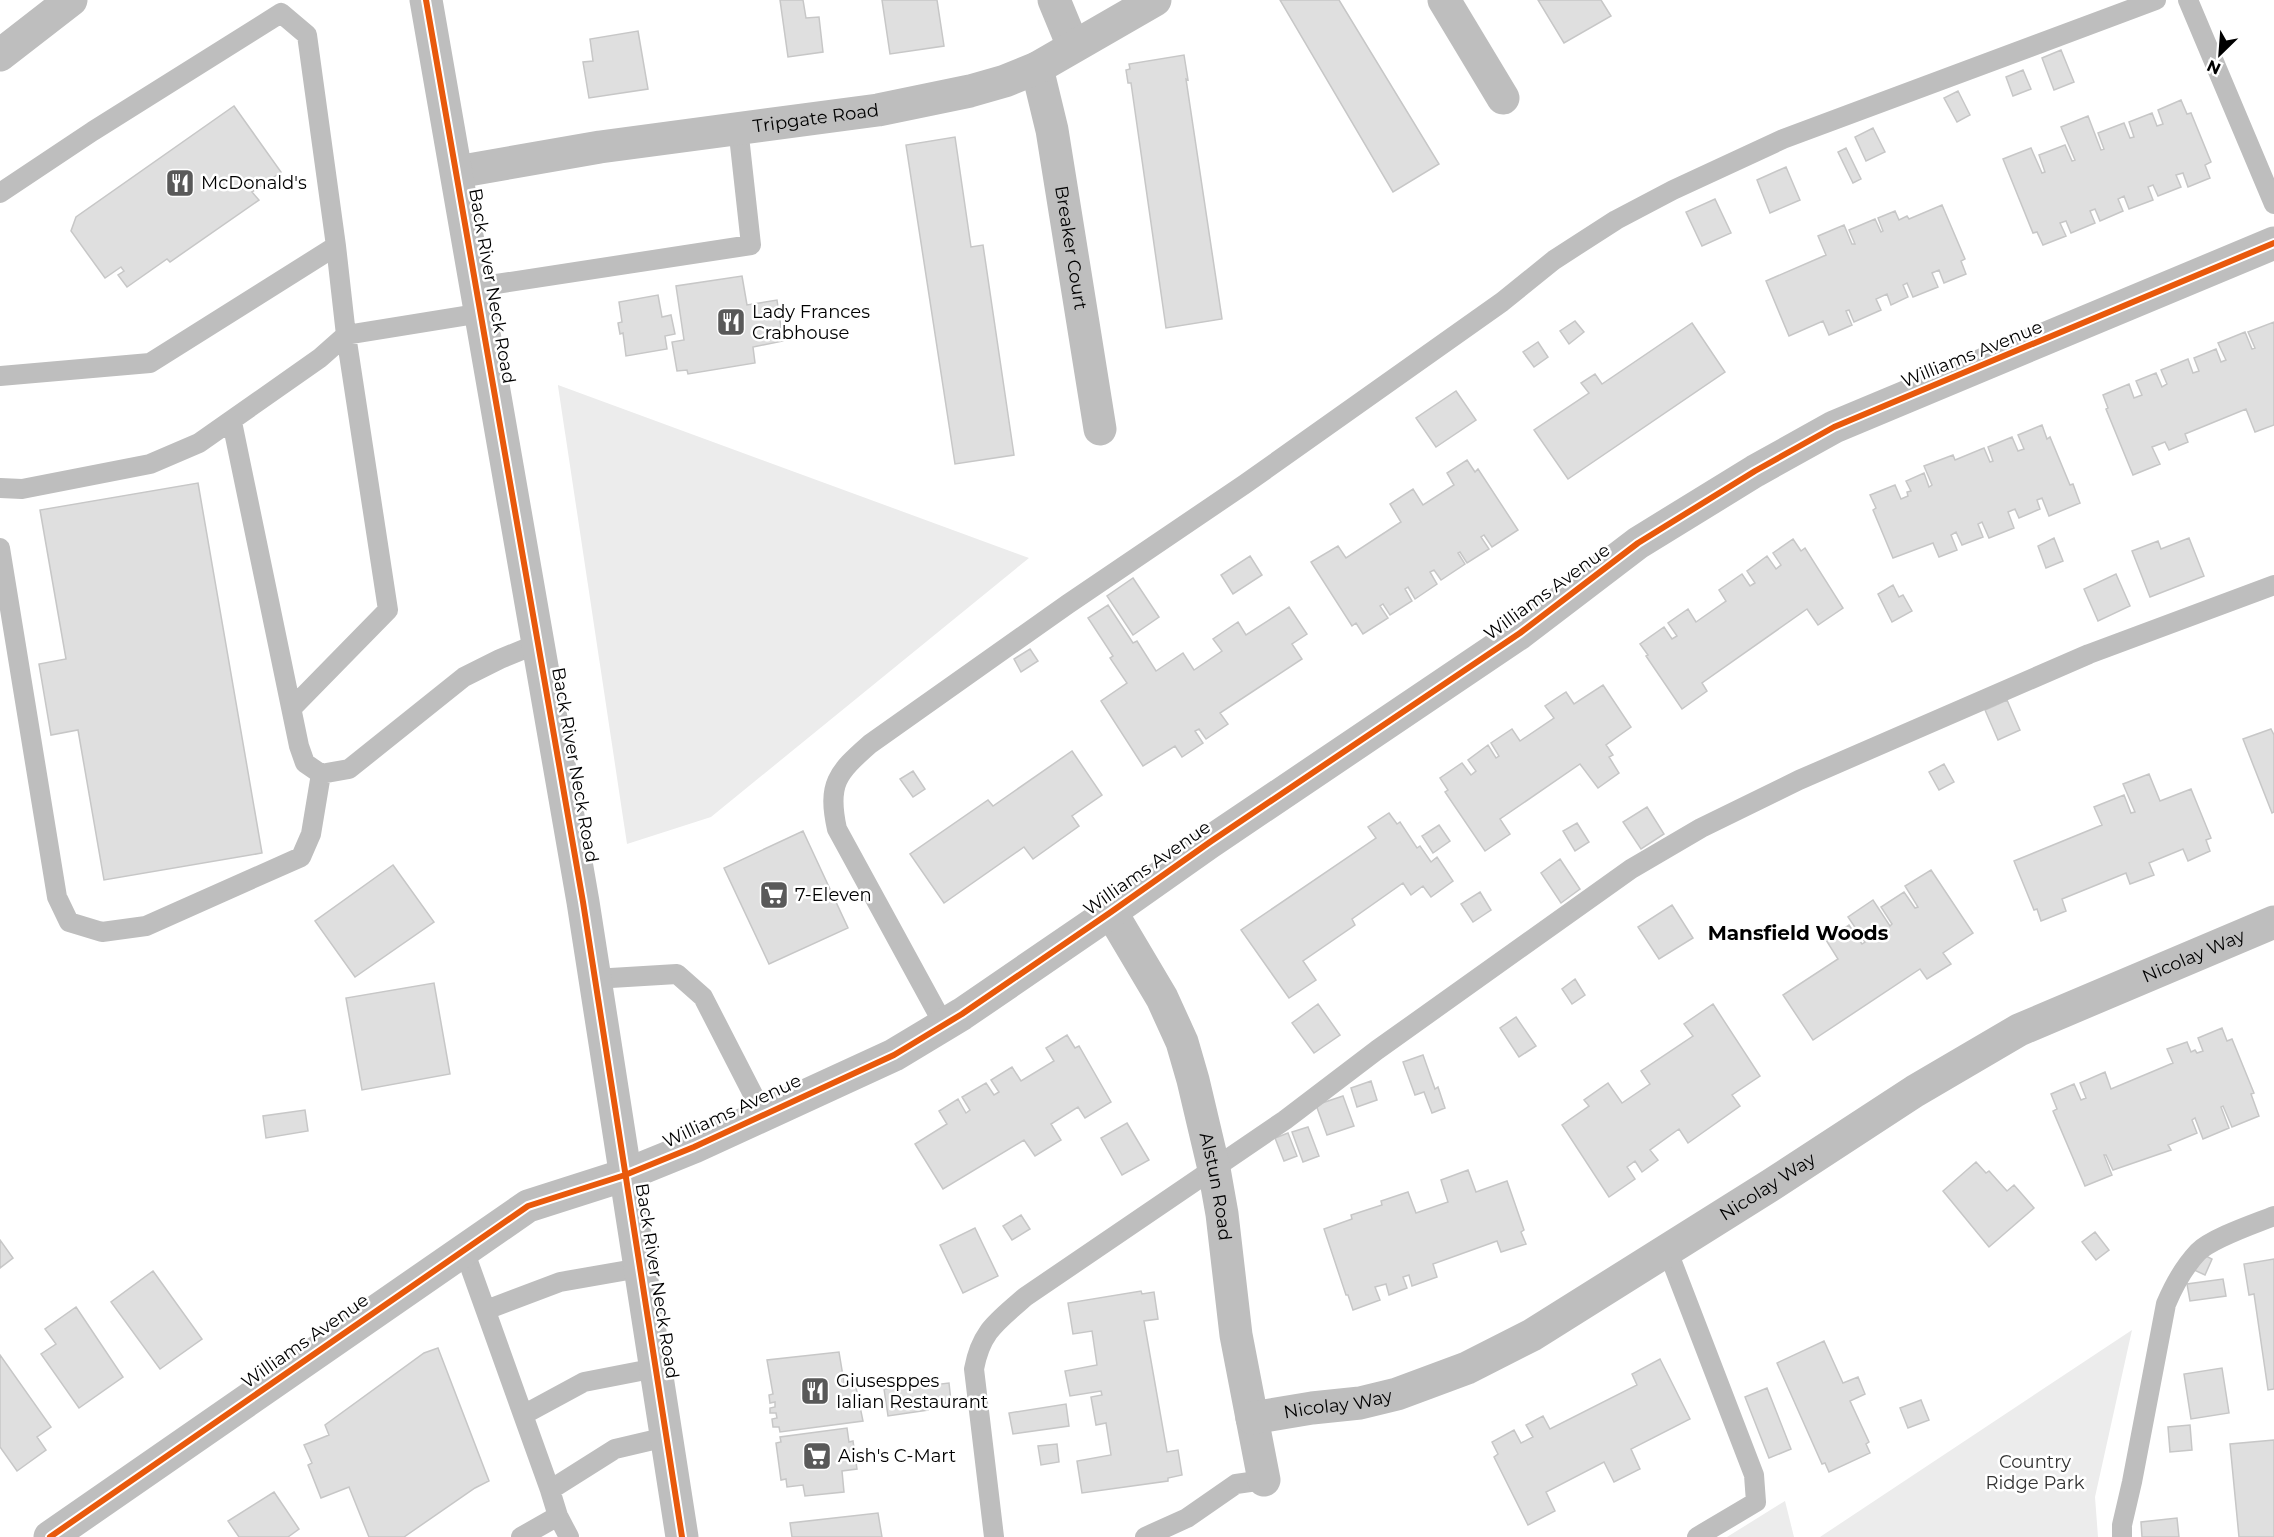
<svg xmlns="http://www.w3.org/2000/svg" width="2274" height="1537" font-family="Montserrat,sans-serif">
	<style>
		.green { fill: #ececec }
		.building { fill: #dfdfdf; stroke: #c7c7c7; stroke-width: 1.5 }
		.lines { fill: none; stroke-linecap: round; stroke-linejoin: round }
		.service { stroke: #bebebe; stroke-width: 20 }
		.minor { stroke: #bebebe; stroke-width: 33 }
		.tertiary { stroke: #bebebe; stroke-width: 33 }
		.cycleway-casing { stroke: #fff; stroke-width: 10 }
		.cycleway { stroke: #e8590c; stroke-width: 6 }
		.labels { text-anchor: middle; stroke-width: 5; stroke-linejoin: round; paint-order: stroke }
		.street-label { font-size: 18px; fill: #000; stroke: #fff }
		.poi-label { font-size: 18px; fill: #000; stroke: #fff; text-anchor: start }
		.park-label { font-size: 18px; fill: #333; stroke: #fff }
		.neighbourhood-label { font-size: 20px; font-weight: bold; fill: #000; stroke: #fff }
	</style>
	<rect width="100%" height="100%" fill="#fff"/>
	<path class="green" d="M558,386V385L1029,558L711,817L627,844Z
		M2132,1330L2095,1497L2098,1537H1820Z
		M1785,1501L1794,1537H1727Z"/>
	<path class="building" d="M780,0H803L806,18L819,17L823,52L788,57Z
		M882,0H937L944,46L890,54Z
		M1280,0H1339L1439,164L1393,192Z
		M1538,0H1601L1611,16L1564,43Z
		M638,31L648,89L589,98L583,62L593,61L590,39Z
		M2061,50L2074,82L2054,90L2042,58Z
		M1184,55L1188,80L1186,79L1222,319L1166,328L1131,83H1128L1126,70L1130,69L1129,64Z
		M2023,70L2031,89L2013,96L2006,77Z
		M1958,91L1970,115L1957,122L1944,98Z
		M2181,100L2187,114L2191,113L2211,162L2205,165L2210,178L2188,187L2183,173L2176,175L2181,187L2158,196L2153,185L2148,187L2153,200L2129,209L2124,196L2118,199L2123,211L2100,221L2095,209L2090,211L2095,223L2071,233L2066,221L2060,223L2066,236L2043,245L2037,232L2033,233L2003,159L2031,148L2042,173L2045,172L2039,155L2065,145L2072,161L2075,160L2061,127L2088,116L2101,150L2104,149L2098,133L2124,123L2130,138L2134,137L2129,122L2152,113L2157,126L2163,124L2158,110Z
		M234,106L281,172L252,192L259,200L170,262L167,259L127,287L118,275L124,271L121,267L105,278L71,231L76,217Z
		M1873,128L1885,152L1866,161L1855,137Z
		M955,137L971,247L983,245L1014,455L955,464L906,145Z
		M1846,148L1861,179L1853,183L1838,152Z
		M1786,167L1800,200L1770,213L1757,180Z
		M1715,199L1731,233L1702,246L1686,212Z
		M1942,205L1965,259L1961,261L1966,274L1944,283L1939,270L1932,273L1938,287L1913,297L1907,283L1903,285L1908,297L1891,305L1887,294L1876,299L1881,310L1854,322L1849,310L1846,311L1852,325L1829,335L1823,321L1789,336L1766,281L1826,255L1818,236L1844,225L1852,244H1855L1849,230L1875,219L1881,232L1883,231L1878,218L1895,211L1899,220L1907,216L1909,219Z
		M742,276L747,305L777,300L783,341L753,347L755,363L688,374L687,370L677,371L672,342L684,340L676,286Z
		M658,295L662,317L671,315L675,334L665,336L667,349L626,356L623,333L620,334L618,323L622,322L619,302Z
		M1575,321L1584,332L1569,344L1560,331Z
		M2274,322V425L2255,432L2246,409L2185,434L2188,442L2169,450L2165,442L2152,447L2160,464L2133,475L2106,409L2108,408L2103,395L2129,384L2134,398L2142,395L2136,381L2156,373L2162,387L2167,384L2161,370L2188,359L2193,373L2199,371L2194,358L2216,349L2221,362L2226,360L2218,343L2245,332L2252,349L2255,348L2248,332Z
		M1692,323L1725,372L1568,479L1534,430L1589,393L1581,383L1595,374L1602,384Z
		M1538,342L1548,357L1534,367L1523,352Z
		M1456,391L1476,420L1436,447L1416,418Z
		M2042,425L2047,439L2050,437L2070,485L2073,484L2080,503L2049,516L2042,498L2037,500L2040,509L2019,518L2015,509L2008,512L2014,528L1989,538L1982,522L1978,524L1983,537L1962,545L1956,532L1951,535L1957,550L1939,557L1933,543L1893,558L1873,510L1876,508L1870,495L1895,485L1901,499L1908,496L1907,492L1911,491L1906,481L1924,473L1929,487L1932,485L1924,466L1953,455L1955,460L1984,448L1990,462L1993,461L1988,447L2012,437L2018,451L2024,449L2018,435Z
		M1467,460L1475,472L1478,469L1518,530L1492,547L1484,535L1481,537L1489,549L1467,563L1460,552L1458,553L1465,564L1441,580L1434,570L1430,572L1437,584L1415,599L1408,587L1405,589L1412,601L1390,615L1383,604L1380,606L1388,618L1363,634L1356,623L1352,626L1311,562L1338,546L1346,558L1401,522L1390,504L1413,489L1423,505L1454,485L1447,473Z
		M198,483L262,853L104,880L78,730L51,735L39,664L66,659L40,510Z
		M2054,538L2063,561L2046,568L2038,546Z
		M2189,538L2204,576L2150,597L2132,551L2158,541L2161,549Z
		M1793,539L1801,551L1805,548L1843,608L1818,625L1807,609L1702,683L1707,691L1682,709L1646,656L1648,655L1640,644L1664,627L1672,639L1677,636L1668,623L1688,609L1696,622L1726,601L1719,590L1742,574L1750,586L1755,583L1747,571L1767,556L1776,569L1781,565L1773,553Z
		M1250,556L1262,575L1233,594L1221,575Z
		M2116,574L2130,606L2098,621L2084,589Z
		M1133,578L1159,617L1133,635L1107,596Z
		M1893,585L1899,597L1903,595L1912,611L1892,622L1878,594Z
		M1108,605L1133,643L1137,641L1156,671L1183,653L1194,670L1222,651L1213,639L1238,622L1246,635L1289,607L1307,634L1292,644L1302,659L1220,713L1228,724L1206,739L1199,729L1195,731L1203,743L1182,757L1175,746L1143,766L1101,701L1127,683L1110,658L1113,656L1088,618Z
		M1030,649L1038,661L1021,672L1014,659Z
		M1603,685L1631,727L1606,745L1613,755L1609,757L1619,773L1598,788L1580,764L1500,819L1510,834L1485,851L1445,792L1448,790L1440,778L1462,763L1471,775L1476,771L1468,760L1488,745L1496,758L1499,756L1491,743L1512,729L1520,741L1554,718L1545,706L1566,692L1574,704Z
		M2007,700L2020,730L1998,740L1985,710Z
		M2271,729L2274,735V812L2272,813L2243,739Z
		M1072,751L1102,795L1072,816L1079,826L1033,859L1024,847L944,903L910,854L988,800L993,806Z
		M1944,764L1954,782L1939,790L1929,772Z
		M913,771L925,789L913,797L900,779Z
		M2149,774L2160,801L2191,789L2211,838L2206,840L2210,851L2188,861L2183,849L2149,863L2154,875L2130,884L2126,873L2062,899L2066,911L2041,921L2037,909L2034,910L2014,861L2102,825L2094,807L2124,795L2131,813L2135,812L2123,784Z
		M1647,807L1664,834L1641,849L1623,822Z
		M1389,813L1397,824L1400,822L1417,848L1420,846L1431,862L1437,857L1453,881L1431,897L1423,886L1411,895L1403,883L1352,919L1355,925L1303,961L1316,980L1289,998L1241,930L1376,838L1368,827Z
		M1577,823L1589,842L1575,851L1563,831Z
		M1439,825L1450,841L1433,853L1422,836Z
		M803,831L848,928L769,964L724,868Z
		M1560,859L1580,889L1561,903L1541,873Z
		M393,865L434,922L355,977L315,921Z
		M1931,870L1973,933L1943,953L1951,964L1927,979L1920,969L1813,1040L1783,995L1838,959L1826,940L1849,925L1862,944L1865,942L1848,917L1873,900L1890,926L1892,924L1881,907L1904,892L1915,908L1918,907L1905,886Z
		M1480,892L1491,910L1473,922L1461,904Z
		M1672,905L1693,938L1659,959L1638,927Z
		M1575,979L1585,995L1572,1004L1562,989Z
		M434,983L450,1074L362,1090L346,998Z
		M1318,1004L1340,1035L1314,1053L1292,1023Z
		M1713,1004L1760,1076L1732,1095L1740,1106L1688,1143L1679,1129L1650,1150L1658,1160L1642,1172L1635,1161L1627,1167L1635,1179L1609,1197L1562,1125L1589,1106L1584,1100L1608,1083L1622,1103L1650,1084L1641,1071L1693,1036L1684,1024Z
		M1516,1017L1536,1046L1519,1057L1500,1028Z
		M2222,1028L2227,1041L2232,1039L2254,1093L2251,1094L2259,1116L2232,1127L2223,1106L2221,1107L2229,1128L2203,1139L2195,1118L2192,1120L2197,1133L2168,1145L2171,1150L2113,1170L2106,1155H2104L2112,1175L2085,1186L2053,1111L2057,1109L2051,1094L2074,1084L2081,1100L2086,1098L2080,1083L2105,1072L2111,1089L2173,1063L2167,1049L2187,1042L2191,1052L2195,1050L2197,1053L2203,1051L2198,1038Z
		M1067,1035L1075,1048L1079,1046L1111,1102L1085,1118L1078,1107L1051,1124L1061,1140L1035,1156L1024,1140L943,1189L915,1144L947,1124L939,1111L958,1099L966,1113L970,1110L962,1097L986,1083L994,1095L999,1092L991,1080L1012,1067L1021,1081L1054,1061L1046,1048Z
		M1423,1055L1435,1089L1438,1087L1445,1108L1432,1113L1424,1092L1415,1095L1403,1062Z
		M1371,1081L1377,1100L1357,1107L1351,1088Z
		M1343,1096L1354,1126L1327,1135L1316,1105Z
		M305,1110L308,1131L266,1138L263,1116Z
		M1127,1123L1149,1160L1122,1175L1101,1138Z
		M1308,1127L1319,1156L1303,1162L1292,1132Z
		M1288,1133L1297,1156L1284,1161L1275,1138Z
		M1976,1162L1986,1173L1989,1171L2007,1191L2014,1185L2034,1208L1989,1247L1943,1191Z
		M1468,1170L1476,1192L1507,1181L1524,1230L1521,1232L1526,1244L1501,1252L1497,1241L1433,1264L1437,1277L1412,1286L1409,1275L1403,1277L1407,1288L1389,1295L1386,1284L1375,1287L1380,1300L1353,1310L1348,1295H1346L1324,1229L1352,1219L1351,1215L1382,1205L1381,1201L1408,1192L1416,1213L1448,1202L1441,1180Z
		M1021,1215L1030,1229L1012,1240L1003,1226Z
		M975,1228L998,1276L963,1293L940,1245Z
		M2095,1232L2109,1250L2096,1260L2082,1242Z
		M0,1240L13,1258L0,1268Z
		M2202,1254L2212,1259L2205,1275L2194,1270Z
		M2274,1259V1389L2268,1390L2254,1294L2249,1295L2244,1264Z
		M153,1271L202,1339L160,1369L111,1302Z
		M2223,1279L2226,1296L2190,1301L2187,1284Z
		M1141,1291L1142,1294L1154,1292L1158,1319L1144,1321L1167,1452L1178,1450L1182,1475L1168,1478V1481L1082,1493L1077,1461L1111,1455L1106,1423L1096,1425L1091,1397L1102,1395L1101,1391L1070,1396L1065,1371L1097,1365L1092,1331L1073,1334L1068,1303Z
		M76,1307L123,1377L79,1408L41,1354L56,1344L45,1329Z
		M1824,1341L1843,1383L1858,1377L1865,1394L1850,1401L1869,1442L1866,1444L1870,1453L1829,1472L1825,1463L1822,1464L1777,1363Z
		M438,1348L489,1481L475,1488L404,1537H369L349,1487L321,1498L308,1465L312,1463L304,1445L329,1435L325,1425L424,1353Z
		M839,1352L845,1388L856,1387L863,1421L780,1432L779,1427H773L772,1419L777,1418L776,1413H770V1408L775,1407V1402L770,1403L769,1395L773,1394L767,1360Z
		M0,1355L51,1427L37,1437L46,1450L17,1471L0,1447Z
		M1660,1359L1690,1419L1631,1449L1640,1469L1614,1482L1604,1462L1546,1492L1555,1511L1528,1525L1494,1457L1498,1454L1492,1442L1514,1430L1521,1443L1533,1437L1526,1425L1543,1416L1550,1429L1637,1385L1632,1374Z
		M2222,1368L2229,1413L2191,1419L2184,1374Z
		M924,1383V1386L949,1383L951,1402L928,1406V1410L888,1416L884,1389Z
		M1767,1388L1791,1449L1769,1458L1745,1397Z
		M1921,1400L1929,1420L1908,1428L1900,1408Z
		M1066,1404L1069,1426L1013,1434L1009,1413Z
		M2190,1425L2192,1450L2170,1452L2168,1427Z
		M847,1428L849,1442L853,1441L857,1469L842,1471L844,1492L805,1496L803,1485L787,1487L786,1479L781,1480L776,1443L781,1442L780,1437Z
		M2274,1440V1537H2239L2230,1444Z
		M1057,1444L1059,1462L1041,1465L1038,1446Z
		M274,1492L299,1529L288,1537H239L228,1521Z
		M878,1513L882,1537H792L790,1523Z
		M2177,1518L2179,1537H2142L2141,1522Z"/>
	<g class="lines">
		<path class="service" d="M2188,0L2274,204
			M0,193L93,131L281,13L307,35L336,246L346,335L388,610L292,708
			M477,287L751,245L738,127
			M0,376L150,363L336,246
			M232,422L299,746L305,763L321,774L349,769L464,677L500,659L539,643
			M0,488L22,489L150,464L199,443L320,358L346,335L482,313
			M0,548L57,897L69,922L102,932L146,926L301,857L311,834L321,774
			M594,979L677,974L703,997L763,1114
			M944,1025L837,829C827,784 837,773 870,744L1068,604L1245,484L1502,302L1554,260L1616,220L1673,190L1783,139L2156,0
			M1667,1249L1754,1475L1756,1502L1697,1537
			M464,1250L550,1490L615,1449L666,1437
			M486,1310L560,1282L640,1268
			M523,1415L584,1382L656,1368
			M558,1516L569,1537
			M521,1537L558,1516L550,1490
			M994,1537L974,1369C981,1331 997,1322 1025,1297L1285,1120L1377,1050L1631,869L1701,828L1799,780L2089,654L2274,585
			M1145,1537L1187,1518L1236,1484L1264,1480
			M2122,1537V1525L2132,1482L2166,1304C2174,1285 2183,1268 2198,1252C2212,1238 2254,1224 2274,1216"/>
		<g class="minor">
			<path d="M1054,0L1073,46"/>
			<path d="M1444,0L1503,98"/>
			<path d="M0,55L71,0"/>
			<path id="s1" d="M1037,68L1052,130L1100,429"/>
			<path id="s2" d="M457,172L600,147L878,110L970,91L1005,81L1037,68L1155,0"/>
			<path id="s3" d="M1111,912L1162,998L1182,1042L1193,1080L1214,1169L1222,1214L1236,1335L1264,1480"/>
			<path id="s4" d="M1252,1418L1312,1408L1360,1403L1397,1394L1467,1368L1532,1335L1771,1185L1915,1091L2019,1030L2274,922"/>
			<path d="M50,1537L528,1206L625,1175L694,1147L894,1055L962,1014L1111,912L1210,842L1520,633L1638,543L1755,471L1834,427L2274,243"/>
		</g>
		<path class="tertiary" d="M426,0L583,902L682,1537"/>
		<g class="cycleway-casing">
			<path id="cycleway" d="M426,0L583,902L682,1537
				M50,1537L528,1206L625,1175L694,1147L894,1055L962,1014L1111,912L1210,842L1520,633L1638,543L1755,471L1834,427L2274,243"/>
		</g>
		<use href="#cycleway" class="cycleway"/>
	</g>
	<defs>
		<g id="restaurant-square" transform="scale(1.5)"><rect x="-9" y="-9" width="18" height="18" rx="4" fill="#595959" stroke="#fff"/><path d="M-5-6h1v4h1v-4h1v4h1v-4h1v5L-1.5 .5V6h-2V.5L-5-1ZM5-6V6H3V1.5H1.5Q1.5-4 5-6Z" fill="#fff"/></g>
		<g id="supermarket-square" transform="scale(1.5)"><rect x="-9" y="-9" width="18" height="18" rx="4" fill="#595959" stroke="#fff"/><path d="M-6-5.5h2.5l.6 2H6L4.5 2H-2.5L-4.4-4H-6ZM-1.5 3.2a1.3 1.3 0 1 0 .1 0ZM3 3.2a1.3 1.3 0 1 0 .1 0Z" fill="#fff"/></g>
	</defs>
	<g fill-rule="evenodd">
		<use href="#restaurant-square" x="180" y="183"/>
		<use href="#restaurant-square" x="731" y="322"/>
		<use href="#supermarket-square" x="774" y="895"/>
		<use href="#restaurant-square" x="815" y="1391"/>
		<use href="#supermarket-square" x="817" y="1456"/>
	</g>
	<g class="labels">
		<g class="street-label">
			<text dy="6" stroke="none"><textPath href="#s2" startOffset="363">Tripgate Road</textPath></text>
			<text dy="6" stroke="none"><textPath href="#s1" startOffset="183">Breaker Court</textPath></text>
			<text transform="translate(492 286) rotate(80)" y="6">Back River Neck Road</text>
			<text transform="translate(1972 354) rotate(-22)" y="6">Williams Avenue</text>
			<text transform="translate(1547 592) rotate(-36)" y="6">Williams Avenue</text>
			<text transform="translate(575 765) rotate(80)" y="6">Back River Neck Road</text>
			<text transform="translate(1147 868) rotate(-35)" y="6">Williams Avenue</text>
			<text dy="6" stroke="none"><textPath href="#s4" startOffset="1059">Nicolay Way</textPath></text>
			<text transform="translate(732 1111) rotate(-25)" y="6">Williams Avenue</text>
			<text dy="6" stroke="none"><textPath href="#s4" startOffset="573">Nicolay Way</textPath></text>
			<text dy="6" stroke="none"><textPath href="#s3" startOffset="297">Alstun Road</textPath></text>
			<text transform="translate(657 1281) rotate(81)" y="6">Back River Neck Road</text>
			<text transform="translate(305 1341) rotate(-35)" y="6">Williams Avenue</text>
			<text dy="6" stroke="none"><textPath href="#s4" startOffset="87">Nicolay Way</textPath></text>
		</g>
		<g class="poi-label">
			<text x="201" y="189">McDonald's</text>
			<text x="752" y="318">Lady Frances<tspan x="752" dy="21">Crabhouse</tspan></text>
			<text x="795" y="901">7-Eleven</text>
			<text x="836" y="1387">Giusesppes<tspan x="836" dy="21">Ialian Restaurant</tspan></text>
			<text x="838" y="1462">Aish's C-Mart</text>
		</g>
		<g class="park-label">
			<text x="2035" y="1468">Country<tspan x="2035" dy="21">Ridge Park</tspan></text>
		</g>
		<g class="neighbourhood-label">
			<text x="1798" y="940">Mansfield Woods</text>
		</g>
	</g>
	<g transform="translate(2220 54) rotate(205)" stroke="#ffffff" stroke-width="4.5" paint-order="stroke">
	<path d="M0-4.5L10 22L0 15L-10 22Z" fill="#000000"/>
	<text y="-9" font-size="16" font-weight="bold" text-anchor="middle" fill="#000000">N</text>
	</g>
</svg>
